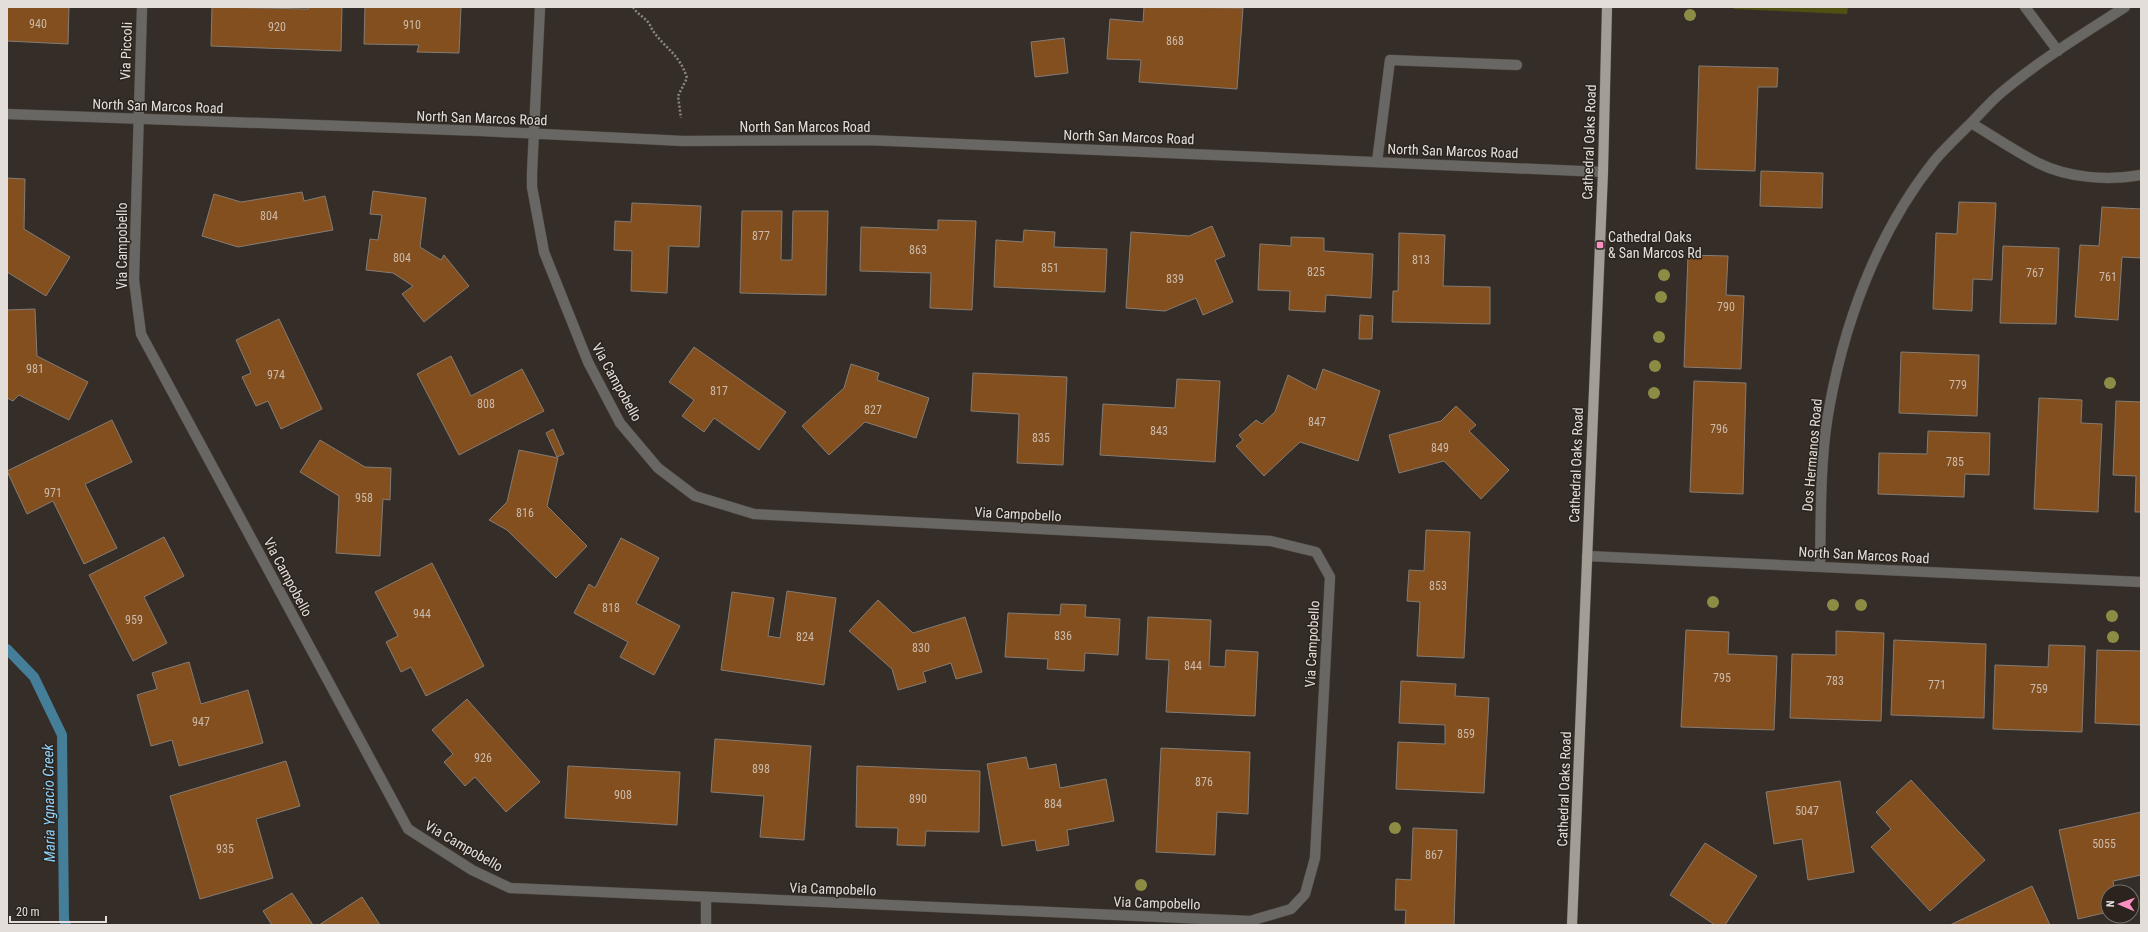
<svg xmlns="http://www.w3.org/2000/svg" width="2148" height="932" font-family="'Roboto Condensed',sans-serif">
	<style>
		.green { fill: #4f5012 }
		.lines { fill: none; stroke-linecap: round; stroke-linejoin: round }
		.stream { stroke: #447e98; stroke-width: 10 }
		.building { fill: #834f1e; stroke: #847c75 }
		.minor-casing { stroke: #514a44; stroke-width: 11 }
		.major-casing { stroke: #514a44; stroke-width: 11 }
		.path { stroke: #8c8681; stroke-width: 2.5; stroke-dasharray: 2 2; stroke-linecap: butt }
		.minor { stroke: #696763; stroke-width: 10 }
		.major { stroke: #a29e96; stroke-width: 10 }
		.tree { fill: #8d8c45 }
		.poi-dot { fill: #fc8fc1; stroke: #2b241e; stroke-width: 1.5 }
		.labels { text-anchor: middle; stroke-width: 3; stroke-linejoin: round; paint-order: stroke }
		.number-label { font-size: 12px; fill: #cbbaab }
		.street-label { font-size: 14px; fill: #e3deda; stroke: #2b241e }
		.poi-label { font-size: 14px; fill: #e3deda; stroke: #2b241e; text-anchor: start }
		.water-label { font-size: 15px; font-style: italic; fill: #90d2fb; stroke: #2b241e }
	</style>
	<rect width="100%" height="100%" fill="#352e28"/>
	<path class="green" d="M1734,7H1848L1847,14L1734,9Z"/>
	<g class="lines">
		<path class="stream" d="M7,649L34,677L62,735L64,920L66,925"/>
	</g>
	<path class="building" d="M7,7H69L68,44L7,41Z
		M212,7L308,9V7H342L341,51L211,46Z
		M365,7H461L459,53L417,52L419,45L364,44Z
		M1144,7L1243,8L1237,89L1139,82L1141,60L1107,59L1110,19L1143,22Z
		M1064,38L1068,73L1035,77L1031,42Z
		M1699,66L1778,68L1777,87H1758L1755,171L1696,169Z
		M1761,171L1823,173L1822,208L1760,206Z
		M7,178L25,179L24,229L70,257L46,296L7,272Z
		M373,191L426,198L420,247L441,260L444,255L469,286L424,322L402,294L413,286L393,273L366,270L370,239L378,240L382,215L370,214Z
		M302,192L304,201L325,196L333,230L238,247L202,236L214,194L241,202Z
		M1959,202L1996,203L1992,280L1973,279L1972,311L1933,309L1936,233L1957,234Z
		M632,203L701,206L699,247L669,246L667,293L631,291L632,251L614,250L615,221L631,222Z
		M2102,207L2141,209V258L2122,257L2118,320L2075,317L2080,245L2099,246Z
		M742,211H782L781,260H792L793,211H828L826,295L740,293Z
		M938,220L976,221L972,310L930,308L931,273L860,271L861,227L938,230Z
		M1212,226L1225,256L1215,260L1233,302L1203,315L1196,298L1165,311L1126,308L1131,232L1189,236Z
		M1024,230L1055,232L1054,247L1107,249L1105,292L994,287L996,240L1023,242Z
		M1399,233L1445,235L1443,286L1490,287V324L1392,322L1393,291H1398Z
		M1291,237L1324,238V251L1373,254L1371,298L1326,295L1325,312L1289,310L1290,291L1258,290L1260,244L1291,246Z
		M2003,246L2059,248L2056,324L2000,323Z
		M1688,255L1728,256L1726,295L1744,296L1741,369L1684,367Z
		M35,309L37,356L88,382L69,420L19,395L13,401L7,398V310Z
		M1360,315L1373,316L1372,339H1359Z
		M279,319L322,409L281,429L268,401L256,406L242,377L251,373L236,340Z
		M694,347L786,412L759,450L714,418L704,432L682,416L694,400L669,382Z
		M1901,352L1979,355L1977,416L1899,413Z
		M451,356L471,396L522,369L544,411L459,455L417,374Z
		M851,364L879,373L877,380L929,398L916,438L865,422L829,455L802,426L844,388Z
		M1323,369L1380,391L1358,461L1300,442L1264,476L1236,446L1243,440L1239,435L1256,420L1262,424L1275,412L1288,375L1316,390Z
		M973,373L1067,377L1063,465L1017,463L1019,414L971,411Z
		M1177,379L1220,381L1215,462L1100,455L1103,404L1175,408Z
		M1694,381L1746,383L1743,494L1690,492Z
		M2039,398L2082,400L2081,423L2102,424L2098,512L2034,509Z
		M2116,401L2141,402V512H2135L2136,476L2113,475Z
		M1456,406L1476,425L1469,431L1509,470L1481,499L1444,461L1399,473L1389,435L1441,421Z
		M112,420L132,462L85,484L117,548L84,564L53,501L27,514L7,471Z
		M553,429L564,454L557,457L546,433Z
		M1928,431L1990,433L1989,475L1965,474L1964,497L1878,494L1879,453L1927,454Z
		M320,440L365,467L391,468L390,500L383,499L380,556L336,553L339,496L300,472Z
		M519,450L558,458L547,506L587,546L556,578L507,530L489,520L507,502Z
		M1426,530L1470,532L1464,658L1417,656L1420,602L1407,601L1409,570L1424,571Z
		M164,537L184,576L144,597L167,643L133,661L89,575Z
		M621,538L659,558L636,603L680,626L654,675L620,657L628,642L574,613L589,584L595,588Z
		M432,563L484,666L426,696L411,667L401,672L386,642L398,636L375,592Z
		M787,591L836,598L824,685L721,670L732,592L774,598L768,636L780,638Z
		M878,600L913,633L965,617L982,672L956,679L951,663L923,672L926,682L898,690L892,669L849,631Z
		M1061,604L1086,605L1085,617L1120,619L1118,655L1085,653L1084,671L1047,669L1048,659L1005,657L1008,613L1060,615Z
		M1148,617L1211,620L1209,666L1225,667L1226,650L1258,652L1255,716L1166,712L1169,660L1146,659Z
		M1686,630L1729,632L1728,654L1777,656L1774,730L1681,727Z
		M1836,631L1884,633L1881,721L1790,718L1792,654L1836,655Z
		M1894,640L1986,644L1984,718L1891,715Z
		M2049,645L2085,646L2082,732L1993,729L1995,665L2048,667Z
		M2097,650L2141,651V725L2095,723Z
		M189,662L201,704L248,690L263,743L179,766L172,740L151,746L137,695L157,689L152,673Z
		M1401,681L1456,684L1455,696L1489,698L1484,793L1396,789L1398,742L1445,744V725L1399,723Z
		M467,699L540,782L506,812L475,777L465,786L444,762L453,754L432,730Z
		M715,739L811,746L804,840L760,837L764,796L711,792Z
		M1161,748L1250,752L1248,814L1217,812L1215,855L1156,852Z
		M1026,757L1029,769L1056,764L1060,788L1106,779L1114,821L1067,830L1069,845L1037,851L1035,840L1002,846L987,764Z
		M286,761L300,806L256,819L273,878L200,899L170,796Z
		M568,766L680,772L677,825L565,818Z
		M857,766L980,771L979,832L926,831L925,846L897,845L898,828L856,827Z
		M1911,780L1985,860L1930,911L1871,847L1891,829L1876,812Z
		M1840,781L1854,872L1808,880L1802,839L1774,844L1766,792Z
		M2141,812V875L2113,881L2115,892H2108V912L2078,919L2059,830Z
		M1413,828L1457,830L1454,925H1405L1406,910H1395L1396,879L1411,880Z
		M1705,843L1757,876L1725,925H1715L1670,895Z
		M2032,886L2050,925H1950Z
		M292,893L313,925H272L263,911Z
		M362,897L380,925H319Z"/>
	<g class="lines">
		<g class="minor-casing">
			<path id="minor" d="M142,7L134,280L141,334L408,829L472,870L510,888L1250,921L1291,909L1305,894L1315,858L1330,577L1316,552L1271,541L754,514L695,496L658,468L620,423L588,362L544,252L532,187V173L540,7
				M2025,7L2058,51
				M7,114L481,131L683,141L867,140L1603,172
				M1971,123C1993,136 2015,151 2038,163C2068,178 2108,181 2141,175
				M1377,162L1390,60L1517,65
				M1587,556L2141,582
				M1820,567C1821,518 1820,468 1827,421C1842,327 1876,234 1935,160C1946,147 1959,135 1971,123C1981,113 1991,101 2002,92C2040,60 2083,34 2125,7
				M706,925V897"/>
		</g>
		<g class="major-casing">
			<path id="major" d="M1572,925L1603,172L1607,7"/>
		</g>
		<path class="path" d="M633,7C637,14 643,16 648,22C650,24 651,28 653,31C666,49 680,55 687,78L678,96L681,118"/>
		<use href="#minor" class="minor"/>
		<use href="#major" class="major"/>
	</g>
	<g class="tree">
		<circle cx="1690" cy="15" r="6"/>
		<circle cx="1664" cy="275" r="6"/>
		<circle cx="1661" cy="297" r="6"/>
		<circle cx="1659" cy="337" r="6"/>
		<circle cx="1655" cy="366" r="6"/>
		<circle cx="2110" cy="383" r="6"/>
		<circle cx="1654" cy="393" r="6"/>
		<circle cx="1713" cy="602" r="6"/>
		<circle cx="1833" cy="605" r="6"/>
		<circle cx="1861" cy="605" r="6"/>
		<circle cx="2112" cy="616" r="6"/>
		<circle cx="2113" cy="637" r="6"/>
		<circle cx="1395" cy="828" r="6"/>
		<circle cx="1141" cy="885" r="6"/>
	</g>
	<rect class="poi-dot" x="1596" y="241" width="8" height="8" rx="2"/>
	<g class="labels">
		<g class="number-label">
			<text x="38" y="28">940</text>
			<text x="412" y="29">910</text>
			<text x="277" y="31">920</text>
			<text x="1175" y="45">868</text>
			<text x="269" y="220">804</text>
			<text x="761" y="240">877</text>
			<text x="918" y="254">863</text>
			<text x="402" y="262">804</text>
			<text x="1421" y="264">813</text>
			<text x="1050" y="272">851</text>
			<text x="1316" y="276">825</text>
			<text x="2035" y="277">767</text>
			<text x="2108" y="281">761</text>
			<text x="1175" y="283">839</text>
			<text x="1726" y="311">790</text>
			<text x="35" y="373">981</text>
			<text x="276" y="379">974</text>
			<text x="1958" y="389">779</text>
			<text x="719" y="395">817</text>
			<text x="486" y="408">808</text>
			<text x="873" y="414">827</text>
			<text x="1317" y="426">847</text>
			<text x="1719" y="433">796</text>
			<text x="1159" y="435">843</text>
			<text x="1041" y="442">835</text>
			<text x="1440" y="452">849</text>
			<text x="1955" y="466">785</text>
			<text x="53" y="497">971</text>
			<text x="364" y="502">958</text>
			<text x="525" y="517">816</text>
			<text x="1438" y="590">853</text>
			<text x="611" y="612">818</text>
			<text x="422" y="618">944</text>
			<text x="134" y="624">959</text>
			<text x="1063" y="640">836</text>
			<text x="805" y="641">824</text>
			<text x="921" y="652">830</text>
			<text x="1193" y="670">844</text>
			<text x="1722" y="682">795</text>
			<text x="1835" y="685">783</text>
			<text x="1937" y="689">771</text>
			<text x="2039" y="693">759</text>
			<text x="201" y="726">947</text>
			<text x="1466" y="738">859</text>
			<text x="483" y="762">926</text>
			<text x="761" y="773">898</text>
			<text x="1204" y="786">876</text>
			<text x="623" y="799">908</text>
			<text x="918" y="803">890</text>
			<text x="1053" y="808">884</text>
			<text x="1807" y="815">5047</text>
			<text x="2104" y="848">5055</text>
			<text x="225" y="853">935</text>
			<text x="1434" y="859">867</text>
		</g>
		<g class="street-label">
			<text transform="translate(126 51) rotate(-88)" y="5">Via Piccoli</text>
			<text transform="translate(158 106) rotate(2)" y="5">North San Marcos Road</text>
			<text transform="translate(482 118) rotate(2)" y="5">North San Marcos Road</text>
			<text x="805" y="132">North San Marcos Road</text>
			<text transform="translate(1129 137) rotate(2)" y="5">North San Marcos Road</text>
			<text transform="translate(1589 142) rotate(-88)" y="5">Cathedral Oaks Road</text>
			<text transform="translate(1453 151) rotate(2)" y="5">North San Marcos Road</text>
			<text transform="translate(122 246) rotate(-90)" y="5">Via Campobello</text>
			<text transform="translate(617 382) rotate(61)" y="5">Via Campobello</text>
			<text transform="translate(1812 455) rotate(-85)" y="5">Dos Hermanos Road</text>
			<text transform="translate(1576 465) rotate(-88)" y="5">Cathedral Oaks Road</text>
			<text transform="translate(1018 514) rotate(3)" y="5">Via Campobello</text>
			<text transform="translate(1864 555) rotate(3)" y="5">North San Marcos Road</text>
			<text transform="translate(288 577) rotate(62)" y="5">Via Campobello</text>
			<text transform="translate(1312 644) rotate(-87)" y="5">Via Campobello</text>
			<text transform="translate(1564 789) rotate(-88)" y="5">Cathedral Oaks Road</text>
			<text transform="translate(464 846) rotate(30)" y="5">Via Campobello</text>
			<text transform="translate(833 889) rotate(2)" y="5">Via Campobello</text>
			<text transform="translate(1157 903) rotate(2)" y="5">Via Campobello</text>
		</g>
		<g class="poi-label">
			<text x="1608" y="242">Cathedral Oaks<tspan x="1608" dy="16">&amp; San Marcos Rd</tspan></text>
		</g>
		<g class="water-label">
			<text transform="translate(49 803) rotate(-91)" y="5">Maria Ygnacio Creek</text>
		</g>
	</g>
	<rect width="2148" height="932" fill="none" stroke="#e3deda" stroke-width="16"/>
	<g transform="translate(2120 904) rotate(272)"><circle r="19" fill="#2b241e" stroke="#756e69"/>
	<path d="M0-3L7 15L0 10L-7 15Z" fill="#fc8fc1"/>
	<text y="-6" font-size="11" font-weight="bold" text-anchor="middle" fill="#e3deda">N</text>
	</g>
	<path d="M10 916v6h96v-6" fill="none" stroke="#e3deda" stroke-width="2"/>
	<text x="16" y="916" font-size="12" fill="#e3deda" stroke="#2b241e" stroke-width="3" paint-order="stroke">20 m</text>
</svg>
